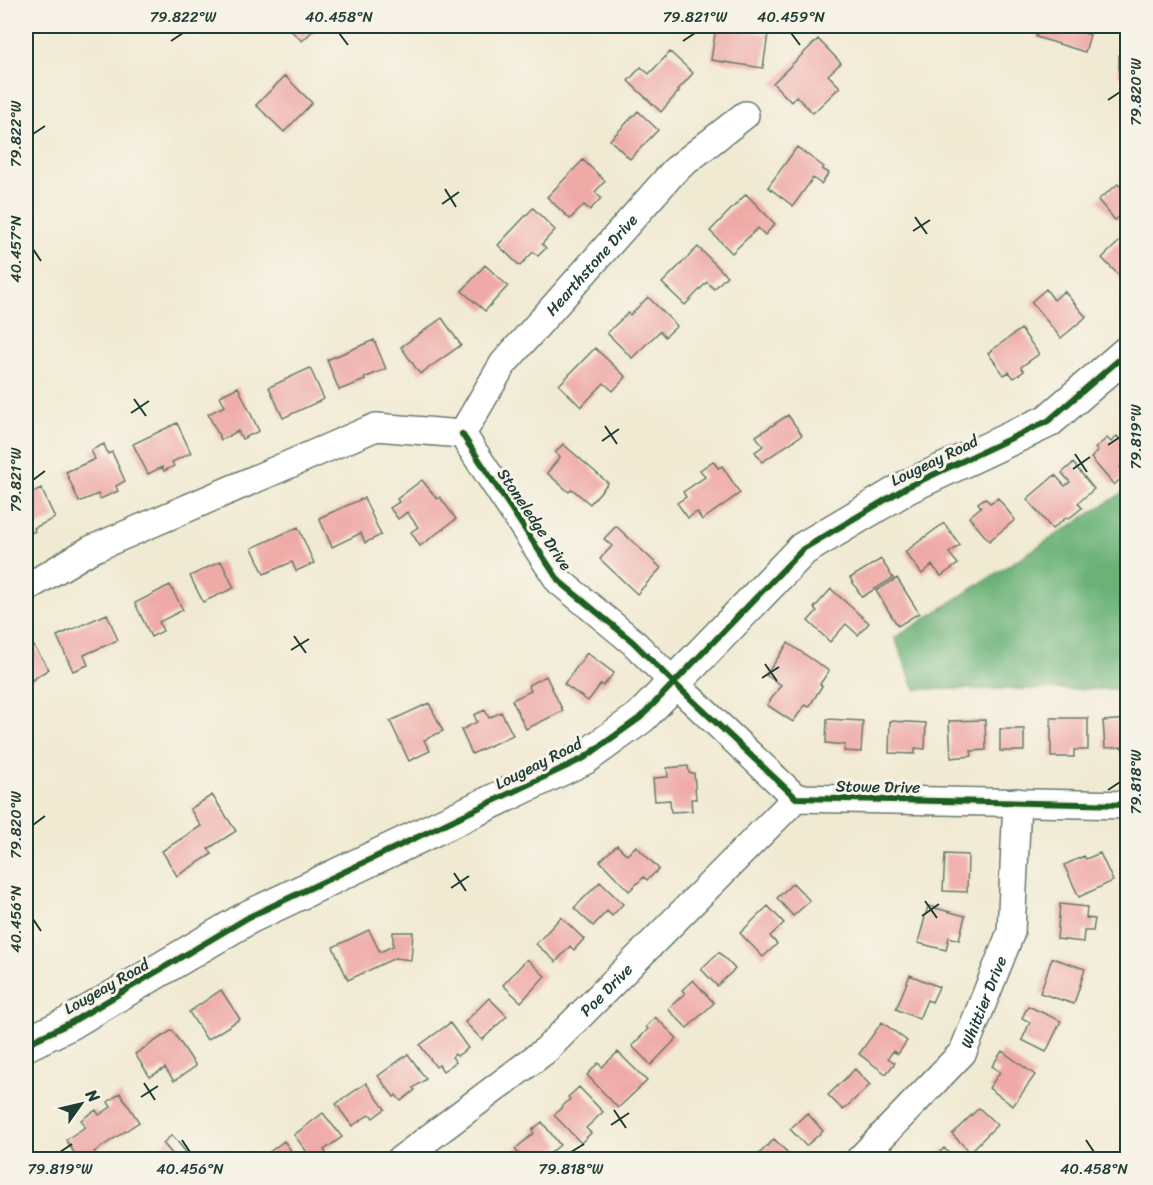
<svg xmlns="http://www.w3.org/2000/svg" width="1153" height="1185" font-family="Sriracha,sans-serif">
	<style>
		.forest { fill: #6cb278; stroke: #467856; stroke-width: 1.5 }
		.building { fill: #efaaa7 }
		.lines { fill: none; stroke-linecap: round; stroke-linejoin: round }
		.minor-casing { stroke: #687a6c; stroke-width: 30 }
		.tertiary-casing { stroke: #687a6c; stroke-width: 36 }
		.minor { stroke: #fff; stroke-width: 27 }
		.tertiary { stroke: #fff; stroke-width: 33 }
		.cycleway-casing { stroke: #f7f3e8; stroke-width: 10 }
		.cycleway { stroke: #1b5e20; stroke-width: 6 }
		.ticks { fill: none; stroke: #1f3d34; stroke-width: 2 }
		.labels { text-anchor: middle; stroke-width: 6; stroke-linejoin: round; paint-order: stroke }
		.street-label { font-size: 16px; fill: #1f3d34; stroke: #f7f3e8 }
		.neatline { fill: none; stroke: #1f3d34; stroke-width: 2 }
		.ticks-label { font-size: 15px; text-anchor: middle; fill: #1f3d34 }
	</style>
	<rect width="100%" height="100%" fill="#f7f3e8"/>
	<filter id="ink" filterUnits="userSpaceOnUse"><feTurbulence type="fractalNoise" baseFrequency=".0167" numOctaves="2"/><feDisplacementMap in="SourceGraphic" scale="12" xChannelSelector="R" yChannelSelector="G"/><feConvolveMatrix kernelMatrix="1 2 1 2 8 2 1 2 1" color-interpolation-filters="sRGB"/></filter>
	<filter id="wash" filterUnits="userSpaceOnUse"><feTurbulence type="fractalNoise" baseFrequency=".008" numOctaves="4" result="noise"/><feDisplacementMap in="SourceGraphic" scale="24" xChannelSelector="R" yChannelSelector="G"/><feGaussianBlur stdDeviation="1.35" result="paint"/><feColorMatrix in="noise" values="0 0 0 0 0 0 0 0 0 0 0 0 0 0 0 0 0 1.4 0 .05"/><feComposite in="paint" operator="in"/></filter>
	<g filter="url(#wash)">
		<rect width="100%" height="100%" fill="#f1ead3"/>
		<path class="forest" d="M1127,490V689H915L895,638Z"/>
		<g id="blocks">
			<path class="building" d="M286,26H318L302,41Z
				M1039,26H1078L1076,30L1090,35L1085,52L1036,37Z
				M716,27L768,34L763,68L711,60Z
				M818,39L841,63L828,75L840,87L813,113L796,96L791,102L773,83Z
				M670,52L693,73L678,90L679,91L661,112L628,81L641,67L649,74Z
				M1119,55H1128V76H1119Z
				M285,76L312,103L284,132L256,105Z
				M638,111L658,130L630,159L610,140Z
				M797,147L824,167L822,169L829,173L821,184L813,178L793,206L768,187Z
				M583,160L605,181L595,192L601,198L590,210L584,205L570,219L547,197Z
				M1118,184L1128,195V209L1115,220L1098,200Z
				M746,194L775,224L765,235L758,228L732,253L710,231Z
				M533,208L555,230L542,244L546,248L538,256L533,252L520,266L498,245Z
				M1123,238L1128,243V285L1102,258Z
				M698,247L727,276L714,289L707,282L685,305L662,283Z
				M485,265L508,286L485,311L462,291Z
				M1046,289L1054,300L1064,291L1086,317L1061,338L1031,302Z
				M648,297L677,326L665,337L660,331L632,358L607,333L628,313L630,315Z
				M442,318L461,345L420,374L401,347Z
				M1021,329L1039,354L1021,367L1024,371L1014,378L1009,372L1004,375L988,353Z
				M374,340L386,369L364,378L365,380L339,390L327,360Z
				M595,348L626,377L613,391L604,383L581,407L559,385Z
				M310,368L324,399L283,418L269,387Z
				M238,387L259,431L242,439L238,431L221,440L208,414L225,406L220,396Z
				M788,415L802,435L762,462L755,452L763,446L756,436Z
				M177,423L191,453L172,462L174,466L164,471L162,467L148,474L133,444Z
				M1117,436L1128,447V461L1120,467L1126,474L1114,485L1091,458L1098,451L1095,448L1107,438L1111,442Z
				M104,444L108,454L112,452L125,481L116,486L118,491L100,499L98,494L79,502L66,472L95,459L91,450Z
				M563,444L608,483L590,504L572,489L569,492L547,473L560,457L555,453Z
				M713,461L718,468L722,466L740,493L702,520L697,512L688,518L677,503L686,497L683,492L705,477L700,470Z
				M1073,463L1094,489L1078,503L1082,508L1068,519L1067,517L1052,529L1027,499L1055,475L1065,486L1070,482L1062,473Z
				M422,480L437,499L440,497L456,519L420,546L411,532L418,527L407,512L398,519L390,508L399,502L397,499Z
				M41,488L55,518L34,528L35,531L26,535V496Z
				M364,498L381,535L365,543L361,533L332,547L319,518Z
				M985,498L990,503L998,498L1015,520L989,541L969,517L981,507L978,503Z
				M944,523L960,545L949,553L958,564L941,576L932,565L922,574L905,552Z
				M616,526L661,568L637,594L600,559L612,546L604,539Z
				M298,527L314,563L296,571L292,562L264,574L252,548Z
				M881,559L893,578L862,597L850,578Z
				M221,561L234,588L203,602L190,576Z
				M897,578L919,613L898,626L876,591Z
				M170,585L183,610L159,622L163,631L151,637L135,603Z
				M831,589L869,623L858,635L846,624L830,642L808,621L817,611L814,608Z
				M107,614L118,640L84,655L88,665L73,671L57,636Z
				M788,643L829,671L820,684L822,686L809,707L805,705L793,722L767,705L781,685L766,675Z
				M33,645L49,669L26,684V650Z
				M587,653L614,673L603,686L601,684L588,701L564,684Z
				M546,676L563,711L526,729L512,700L531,691L528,685Z
				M429,703L443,731L424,740L430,751L409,761L390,721Z
				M485,710L489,718L501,712L513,735L472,754L461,730L477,722L474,715Z
				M1051,718H1088V750H1074V757H1051Z
				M827,719L863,721L861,752L844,751L845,745L826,743Z
				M1128,719V751H1123V747L1105,748L1103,721Z
				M985,720L986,750L971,751L972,756L951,758L949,721Z
				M890,721L926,723L925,749L915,748V754L889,753Z
				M1000,729H1024V751H1000Z
				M688,766L689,773H694L696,799H691L692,811L671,812L670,800L655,801L653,778L668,777L667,768Z
				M212,795L236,831L208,849L212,854L177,876L162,851L201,826L190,809Z
				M617,845L627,855L636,846L659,869L647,880L644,877L629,891L600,861Z
				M1100,853L1113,881L1079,897L1064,865L1084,856L1086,859Z
				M945,854L968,855L967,892L943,891Z
				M600,882L623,904L612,916L607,911L593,926L574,908Z
				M793,883L810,901L793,916L777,898Z
				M1060,904L1087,907L1086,918L1095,919L1093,931H1084L1083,942L1057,939Z
				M768,906L784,923L770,936L777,944L763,957L740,933Z
				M928,906L965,916L959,940L949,937L946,950L918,943Z
				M561,917L584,939L574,950L570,946L556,962L536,944Z
				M369,930L380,952L393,946V932H413L411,960L395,958L348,980L333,947Z
				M719,952L735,969L717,986L701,969Z
				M1052,958L1085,969L1074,1004L1040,993Z
				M527,959L545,976L521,1002L503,985Z
				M910,975L939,987L932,1002L927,1000L919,1019L896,1009Z
				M693,980L714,1003L687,1028L668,1009L685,993L682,990Z
				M221,990L240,1019L207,1040L189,1012Z
				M489,998L507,1016L482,1040L465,1022Z
				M1028,1006L1061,1021L1046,1052L1022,1040L1030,1022L1022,1018Z
				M655,1017L677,1038L651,1065L632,1046L648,1029L646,1027Z
				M882,1022L907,1041L898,1054L893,1051L888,1058L895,1063L886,1074L859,1054Z
				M450,1023L468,1048L457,1056L455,1054L452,1057L456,1062L443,1071L439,1065L436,1067L420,1045Z
				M172,1030L196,1066L174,1081L165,1068L150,1077L135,1054Z
				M1002,1051L1035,1075L1013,1106L989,1088L1000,1072L992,1066Z
				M618,1052L647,1081L618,1108L587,1075L598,1063L602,1067Z
				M408,1054L426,1079L413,1088L415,1090L401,1101L396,1095L394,1097L378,1076Z
				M855,1069L870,1085L843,1110L828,1095Z
				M366,1083L385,1109L373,1118L370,1114L352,1126L336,1104Z
				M579,1087L603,1112L586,1128L591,1133L581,1143L554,1115L570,1099L568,1097Z
				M120,1093L139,1122L94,1152L98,1159L97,1160H79L66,1140L85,1127L81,1120L96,1110L99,1115L111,1107L108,1102Z
				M979,1108L997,1125L970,1152L952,1134Z
				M323,1113L342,1137L324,1150L326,1153L316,1160H313L294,1135Z
				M807,1113L823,1131L806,1146L790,1129Z
				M542,1122L560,1145L542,1160H523L515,1149L534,1133L532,1130Z
				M172,1135L186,1152L177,1160L163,1143Z
				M774,1139L795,1160H753Z
				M284,1141L298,1160H259Z
				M944,1148L956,1160H932Z"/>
		</g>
	</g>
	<g filter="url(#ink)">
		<use href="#blocks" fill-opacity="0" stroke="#687a6c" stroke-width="1.5"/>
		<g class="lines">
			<g class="minor-casing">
				<g id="minor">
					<path d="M462,434L559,581L633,642L674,683L796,798L1128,805"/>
					<path id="s1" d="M462,434L503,364L675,170L745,115"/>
					<path d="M26,588L90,550L376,427L462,434"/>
					<path id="s2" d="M400,1160L546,1050L796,798"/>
					<path id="s3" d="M859,1160L963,1052L1011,932L1017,802"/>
				</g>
			</g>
			<g class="tertiary-casing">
				<path id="tertiary" d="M26,1044L70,1023L249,917L584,758L641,717L803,549L907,487L1048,421L1128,352"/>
			</g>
			<use href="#minor" class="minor"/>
			<use href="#tertiary" class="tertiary"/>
			<g class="cycleway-casing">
				<path id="cycleway" d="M462,434L559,581L633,642L674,683L796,798L1128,805
					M26,1044L70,1023L249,917L584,758L641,717L803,549L907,487L1048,421L1128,352"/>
			</g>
			<use href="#cycleway" class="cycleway"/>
		</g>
	</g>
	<path class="ticks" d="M339,33L348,45M791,33L800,45M171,41L183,33M683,41L695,33M1108,100L1120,92M33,134L45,126M445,189L456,207M442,204L459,192M915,217L927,234M913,231L930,220M33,249L41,261M134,399L146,416M131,413L149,401M605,426L617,444M602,441L619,429M1108,445L1120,437M1075,454L1087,472M1073,469L1090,457M33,480L45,471M294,636L306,653M291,650L309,639M765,664L777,681M762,678L779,667M1108,790L1120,782M33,825L45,816M454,873L466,891M451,888L469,876M925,901L937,918M922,916L939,904M33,919L41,931M144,1083L155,1100M141,1097L158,1086M614,1110L626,1128M611,1125L629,1113M182,1140L190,1152M1086,1140L1094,1152M60,1152L72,1144M571,1152L584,1144"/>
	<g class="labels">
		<g class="street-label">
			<text dy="6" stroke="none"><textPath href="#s1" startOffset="214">Hearthstone Drive</textPath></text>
			<text transform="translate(934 460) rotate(-26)" y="6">Lougeay Road</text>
			<text transform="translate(535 519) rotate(56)" y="6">Stoneledge Drive</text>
			<text transform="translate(538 763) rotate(-27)" y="6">Lougeay Road</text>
			<text transform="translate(878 786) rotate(1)" y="6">Stowe Drive</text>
			<text transform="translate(106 986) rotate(-30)" y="6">Lougeay Road</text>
			<text dy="6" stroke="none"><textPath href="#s2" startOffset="268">Poe Drive</textPath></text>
			<text dy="6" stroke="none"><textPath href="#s3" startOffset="204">Whittier Drive</textPath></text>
		</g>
	</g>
	<rect width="1153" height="1185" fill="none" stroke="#f7f3e8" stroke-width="66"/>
	<g transform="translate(81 1104) rotate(56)" stroke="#f7f3e8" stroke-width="4.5" paint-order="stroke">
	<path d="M0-4.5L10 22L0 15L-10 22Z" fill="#1f3d34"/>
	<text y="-9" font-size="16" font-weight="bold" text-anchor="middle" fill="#1f3d34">N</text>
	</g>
	<rect x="33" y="33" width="1087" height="1119" class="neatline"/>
	<g class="ticks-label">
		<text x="183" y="22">79.822°W</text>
		<text x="339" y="22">40.458°N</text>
		<text x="695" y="22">79.821°W</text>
		<text x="791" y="22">40.459°N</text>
		<text transform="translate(1136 92) rotate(-90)" y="5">79.820°W</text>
		<text transform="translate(16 134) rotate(-90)" y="5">79.822°W</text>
		<text transform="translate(16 249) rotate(-90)" y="5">40.457°N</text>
		<text transform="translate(1136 437) rotate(-90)" y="5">79.819°W</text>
		<text transform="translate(16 480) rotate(-90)" y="5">79.821°W</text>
		<text transform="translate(1136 782) rotate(-90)" y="5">79.818°W</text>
		<text transform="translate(16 825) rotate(-90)" y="5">79.820°W</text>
		<text transform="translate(16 919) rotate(-90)" y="5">40.456°N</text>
		<text x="60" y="1174">79.819°W</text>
		<text x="190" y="1174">40.456°N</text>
		<text x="571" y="1174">79.818°W</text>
		<text x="1094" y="1174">40.458°N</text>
	</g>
</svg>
